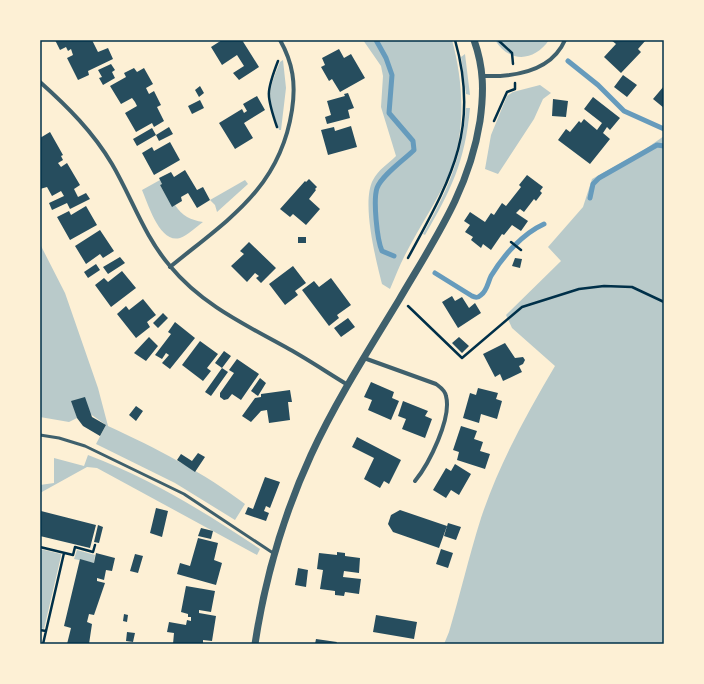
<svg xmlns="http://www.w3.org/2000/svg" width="704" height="684" font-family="Spectral,serif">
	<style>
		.green { fill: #b9caca }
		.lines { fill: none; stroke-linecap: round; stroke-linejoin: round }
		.stream { stroke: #669bbc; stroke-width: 5 }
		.building { fill: #264d5e }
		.path { stroke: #003049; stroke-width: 2.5 }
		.service { stroke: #3f606c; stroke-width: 3 }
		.minor { stroke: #3f606c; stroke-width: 4 }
		.tertiary { stroke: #3f606c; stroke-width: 7 }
		.neatline { fill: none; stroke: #003049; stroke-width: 1.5 }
	</style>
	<rect width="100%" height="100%" fill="#fdf0d5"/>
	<path class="green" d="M363,40H452C463,80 466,127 452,166C440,198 420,225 405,255C399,266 395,278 390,289L382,284C376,260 361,202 373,180C378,170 388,164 396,156L381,107L383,76L381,66Z
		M495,40H549C534,62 509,63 495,40Z
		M465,54L470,95L466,94L461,57Z
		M283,60L286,88L281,130H279C268,95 266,96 280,62Z
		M540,85L551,93L543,99L534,119L498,174L485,169L491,135L507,96L513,92Z
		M466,108H470C465,162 451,190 425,235L423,234C448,190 462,158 466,108Z
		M664,136V644H444L449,632C460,595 469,556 481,518C499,464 526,415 555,366L512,328L506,315L561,261L548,247L583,207L592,179L644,150Z
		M160,180L162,184L160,185L172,206L175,205C182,216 191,220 203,222C196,227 188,235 180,238C160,244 148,204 142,190Z
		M245,180L248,184L217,212L215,205L210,200Z
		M40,244L65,293L98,388L108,426C154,447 206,474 245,504L235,520L175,483L96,444L106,425L72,401L77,418L69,422L40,417Z
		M88,455C153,480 203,511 260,549L257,555L97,468L87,467L40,493V485L54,483V458L84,466Z
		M40,549L61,554V556L44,629L40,628Z
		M77,550L95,555L94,563L74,559Z"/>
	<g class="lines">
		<path class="stream" d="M376,40L386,58L392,75L389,113L413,141L414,150C404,160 382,175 377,188C373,200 377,240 382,251L394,256
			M568,61L598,85L624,111L664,129
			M590,198L593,184L599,178L657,145L664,146
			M435,273L472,296C476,298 478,298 481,295C487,291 488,282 491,276C503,256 522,234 544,224"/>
	</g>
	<path class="building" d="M55,40H92L98,52L108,48L113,59L88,71L89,75L78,80L67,58L73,55L71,49L68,51L66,47L60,50Z
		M222,40H242L259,67L239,80L233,73L244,66L237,55L222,65L211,47Z
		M611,40H646L638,49L641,52L621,73L604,57L616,44Z
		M339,49L344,58L351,54L365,78L340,92L332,79L329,81L321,67L325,65L322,58Z
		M111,64L115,70L112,72L115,78L103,85L99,78L102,77L98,70Z
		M134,68L137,72L144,68L153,84L146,88L149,94L154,91L161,105L157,107L164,121L154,127L152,123L136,132L125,113L137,106L135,102L132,98L121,104L110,86L126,77L124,73Z
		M623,75L637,85L627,97L614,87Z
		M200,86L204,93L199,97L195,90Z
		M664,86V108L653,99Z
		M348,93L354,108L348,110L350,118L327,124L325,117L331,115L327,101L345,96L344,94Z
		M257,96L265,110L244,123L253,138L235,149L219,123L242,109L244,113L247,111L243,104Z
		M593,97L620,118L610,130L607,127L603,133L610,139L590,164L558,140L566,129L570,132L579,121L581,123L584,119L597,130L602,123L584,109Z
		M553,99L568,101L566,117L552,116Z
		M200,100L204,108L192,114L188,106Z
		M351,126L357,147L328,155L321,130L334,127L335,131Z
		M169,127L173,134L159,141L156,135Z
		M152,128L156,135L137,146L133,139Z
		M50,132L63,155L61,156L63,160L58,163L61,167L67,163L80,185L74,189L78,197L86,193L90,199L70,209L67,203L52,210L49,203L64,196L61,191L52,196L47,187L40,189V138Z
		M170,142L180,160L154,175L142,153L152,147L154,151Z
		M185,170L197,190L203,187L210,200L197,208L188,193L181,197L182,201L172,207L160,185L162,184L159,178L171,172L174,177Z
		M527,175L543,187L540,191L542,193L536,201L534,199L524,212L520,209L516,213L528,221L521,231L512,225L504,235L502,234L491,250L483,244L481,248L471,240L473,237L465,232L470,225L464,221L470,212L485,222L491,213L494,215L502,203L506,206L521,187L519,185Z
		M309,179L317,187L315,189L316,190L309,199L320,209L306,225L293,214L290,217L280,209L305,181L306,182Z
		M86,206L97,225L70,240L57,217L69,211L71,215Z
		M100,230L114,251L103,258L100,254L86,264L75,246Z
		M298,237H306V243H298Z
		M249,242L276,268L261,283L256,278L259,276L255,273L247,282L231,266L244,254L240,251Z
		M120,257L125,263L108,274L103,267Z
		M515,258L522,259L520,268L512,266Z
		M96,264L100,270L88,278L84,272Z
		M293,266L306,283L295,291L298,295L285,305L269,284Z
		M122,271L136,288L111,307L95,285L104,278L108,282Z
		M331,278L351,305L337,315L339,318L329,326L302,290L314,281L319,287Z
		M452,296L455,301L462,297L469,308L475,303L481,313L458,328L442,302Z
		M143,299L156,315L147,322L150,327L136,338L117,314L126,306L129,310Z
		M163,313L168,318L158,328L153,323Z
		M348,318L355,327L341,337L334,328Z
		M175,322L195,338L170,369L162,363L169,355L166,353L162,359L155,355L171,334L168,332Z
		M149,337L158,346L146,361L134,353Z
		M459,337L469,346L462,353L452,343Z
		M200,341L218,354L207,368L211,371L203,381L182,365Z
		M505,343L515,358L523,357L525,360L523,364L519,366L522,372L503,381L500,374L495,377L483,354Z
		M224,351L231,356L222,368L228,372L211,396L205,392L222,368L215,363Z
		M237,359L259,374L241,400L232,394L228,399L224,400L220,397V393L234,373L229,370Z
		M260,378L266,383L258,396L251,391Z
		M371,382L394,392L392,398L399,401L391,420L368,410L372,400L364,397Z
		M478,388L498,393L496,399L502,401L497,419L481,414L479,423L463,418L470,393L476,395Z
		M290,390L292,402H288L290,420L269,423L267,410L261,411L251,422L242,416L255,398L261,397V394Z
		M85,397L92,417L106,425L100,436L83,426L77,418L71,401Z
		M403,401L428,411L425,416L432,419L425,438L402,429L406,419L398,416Z
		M136,406L143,411L136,421L129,415Z
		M461,426L477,431L474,439L483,442L480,451L490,454L485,469L457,460L459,452L453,450Z
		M357,437L401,460L389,484L384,481L380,488L364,479L374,458L352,447Z
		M198,453L205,457L195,472L177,460L181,454L192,461Z
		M455,464L471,474L459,495L451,490L446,498L433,490L446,468L451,471Z
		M265,477L280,482L270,508L266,506L264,511L269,513L266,521L245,514L248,507L253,509Z
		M156,508L168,511L162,537L150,533Z
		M400,510L447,526L439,548L393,532L388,524L391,515Z
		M41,511L96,525L90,548L40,536Z
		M448,523L461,527L456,540L444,536Z
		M98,525L103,527L99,543L94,542Z
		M201,528L213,531L211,539L198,536Z
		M198,538L218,543L214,560L222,563L216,585L177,574L180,563L190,566Z
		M441,549L453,553L448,568L436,564Z
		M337,552L345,553V556L360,558L359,573L344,571L343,577L361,579L359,594L345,592L344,596L335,595V591L320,589L323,570L317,569L319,553L337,555Z
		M96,553L115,558L112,571L106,570L104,580L97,578V581L105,583L94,615L89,614L87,622L92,624L89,644H67L71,628L64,626L80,559L94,563Z
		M135,554L143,556L138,573L130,571Z
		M298,568L308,570L306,587L295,585Z
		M186,586L215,591L211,612L199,610V613L216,616L212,641L203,640V644H173L174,633L167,632L169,622L186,625L187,620L191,621V617H188V614L181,612Z
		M124,614L128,615L127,622L123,621Z
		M376,615L417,622L414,639L373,632Z
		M127,632L135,633L133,642L126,641Z
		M316,639L337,642L336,644H315Z"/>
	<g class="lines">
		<path class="path" d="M498,40L512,53L513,64
			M494,121L507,92L515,89V83
			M277,127C266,95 266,92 278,61
			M511,242L521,250
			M408,258C449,182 481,131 455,40
			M408,306L462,358L522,307L579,289L604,286L632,287L664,302
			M40,547L73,555L75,547L93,552L95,545
			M40,630L46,631L64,553
			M43,644L46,631"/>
		<path class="service" d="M40,435L59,438L85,446L184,494L273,553"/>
		<path class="minor" d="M483,76C514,77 551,72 565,40
			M40,82C68,107 93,132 112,164C132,198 144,236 170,266C202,305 246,325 289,349C309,360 328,373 348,385
			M170,267C227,220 280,189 292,110C296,84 293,63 280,40
			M364,358L436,384C440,387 445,390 446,396C452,418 429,464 415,481"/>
		<path class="tertiary" d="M255,644C265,578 283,516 311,455C336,401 368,351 399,300C434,240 469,191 480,121C484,92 484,68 474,40"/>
	</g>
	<rect width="704" height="684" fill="none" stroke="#fdf0d5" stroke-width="82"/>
	<rect x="41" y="41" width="622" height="602" class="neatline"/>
</svg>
